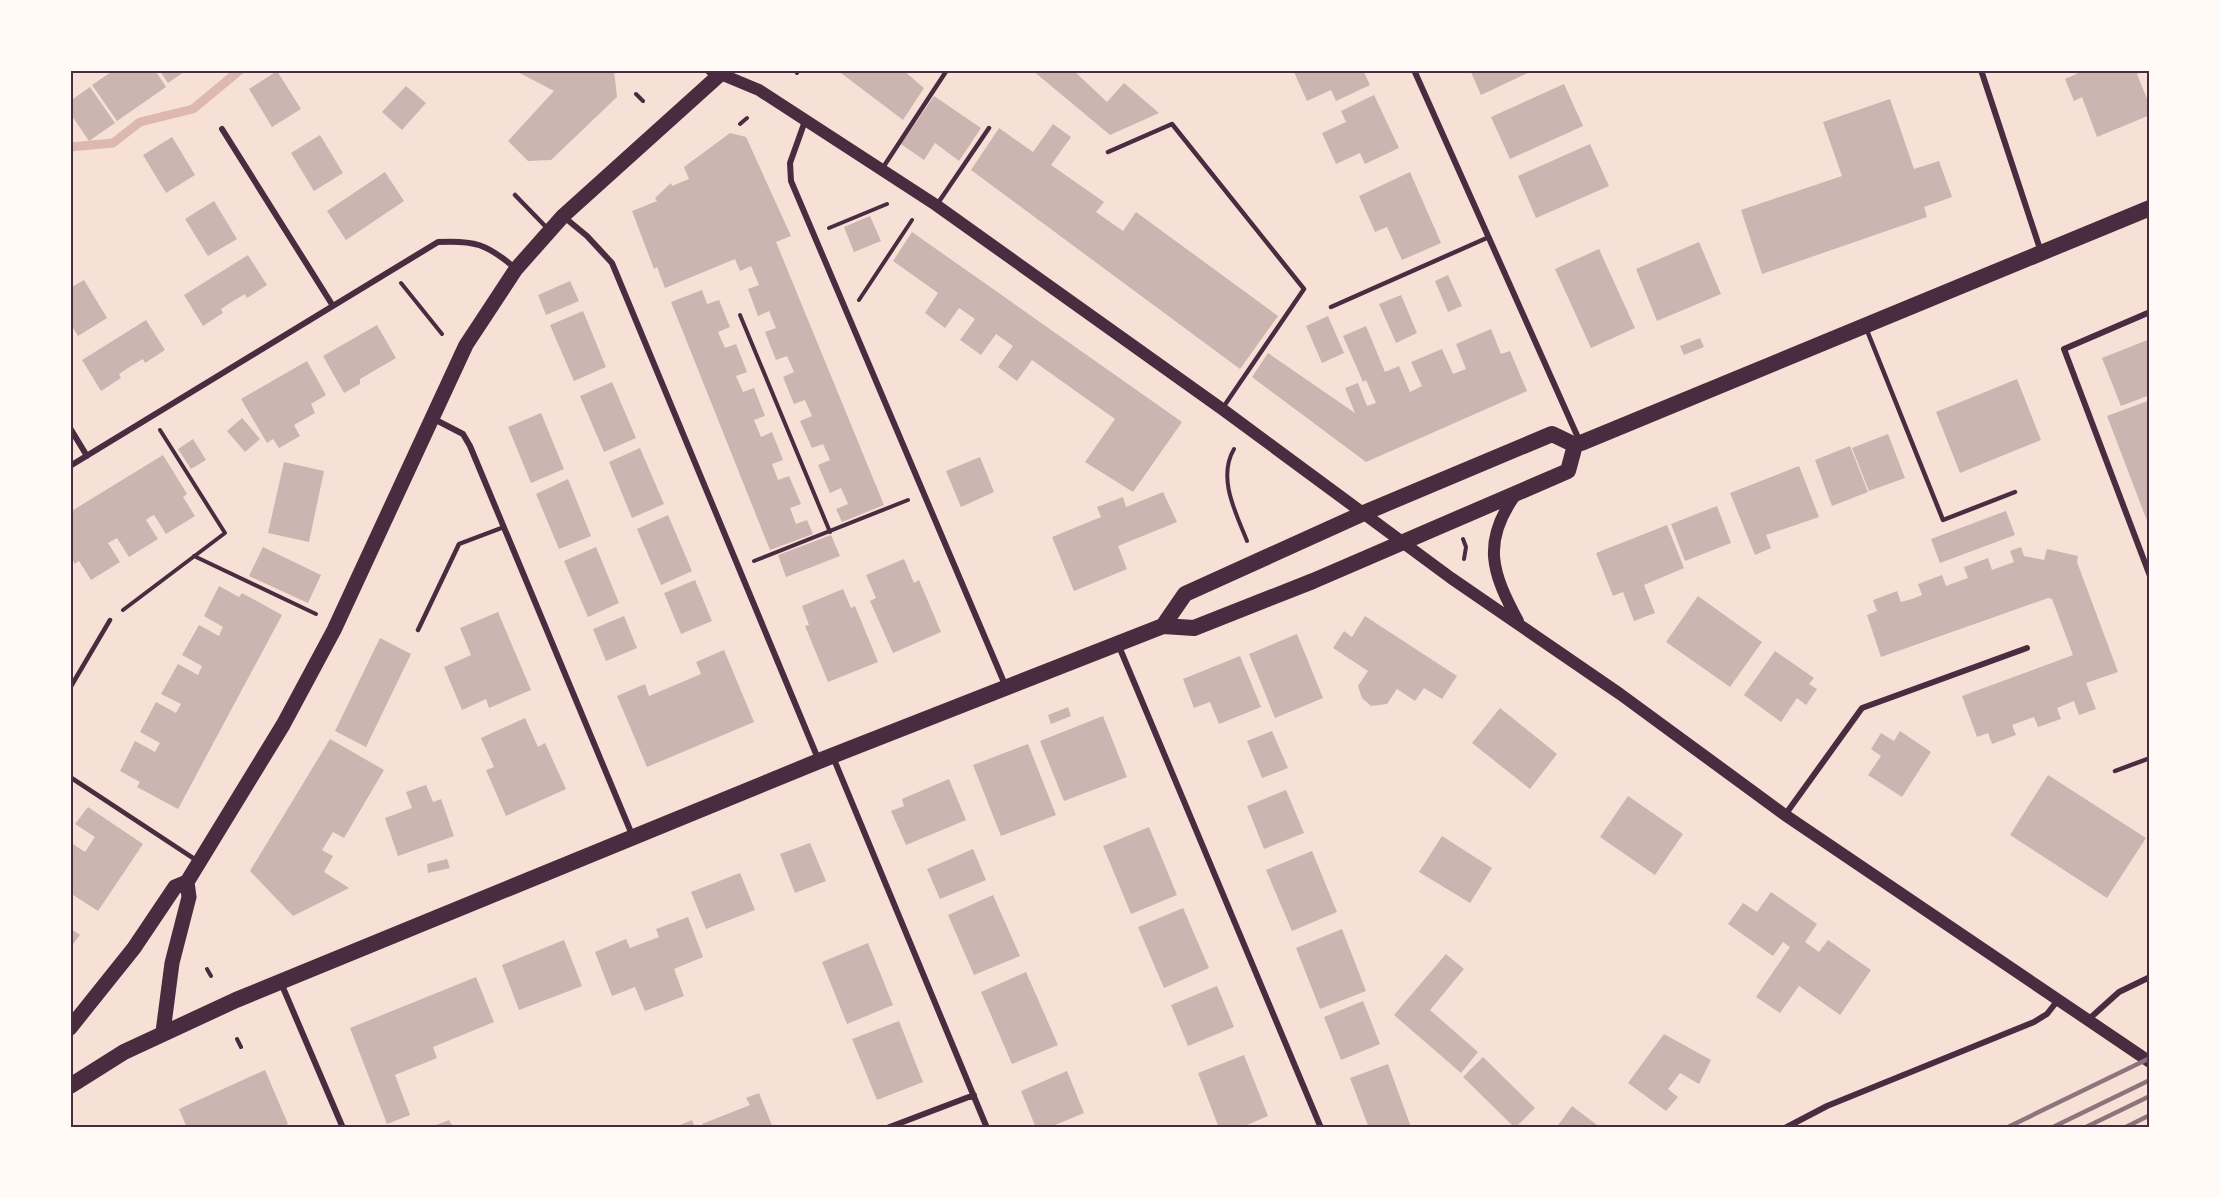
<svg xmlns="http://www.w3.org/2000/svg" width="2220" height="1198" font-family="Mulish,sans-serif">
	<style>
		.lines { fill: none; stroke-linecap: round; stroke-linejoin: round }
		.stream { stroke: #dcb8b0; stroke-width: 9 }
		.building { fill: #ccb4b1 }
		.path { stroke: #4a2c40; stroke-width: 4 }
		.service { stroke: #4a2c40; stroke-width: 4.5 }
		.minor { stroke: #4a2c40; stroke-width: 6 }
		.secondary { stroke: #4a2c40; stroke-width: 12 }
		.primary { stroke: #4a2c40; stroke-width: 15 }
		.trunk { stroke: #4a2c40; stroke-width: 16 }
		.rail { stroke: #8f747c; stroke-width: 4.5 }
		.neatline { fill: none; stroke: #4a2c40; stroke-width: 2 }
	</style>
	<rect width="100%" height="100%" fill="#f7e1d7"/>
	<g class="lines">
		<path class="stream" d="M70,147L113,143L140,122L193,109L240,70"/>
	</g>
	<path class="building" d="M114,70H155L166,87L117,121L92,85Z
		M159,70H187L168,83Z
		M514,70H614L617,97L551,160L528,161L508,141L554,91Z
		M837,70H903L924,88L903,120Z
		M1032,70H1073L1107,102L1124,83L1159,113L1110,135Z
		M1293,70H1363L1370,85L1336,101L1331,90L1307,101Z
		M1470,70H1534L1481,95Z
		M2085,70H2146L2137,74L2150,106V115L2097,137L2082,97L2074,101L2065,79Z
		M277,71L301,109L272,127L249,89Z
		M1564,84L1583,126L1510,159L1491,117Z
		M406,86L426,103L402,130L382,112Z
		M90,87L115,123L89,141L70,113V101Z
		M1374,95L1399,148L1365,164L1360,153L1336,164L1322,133L1346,122L1341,111Z
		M934,96L981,128L959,161L935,143L924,160L901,144Z
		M1890,99L1914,169L1939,161L1952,197L1924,207L1927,217L1762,274L1741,210L1842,176L1823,122Z
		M1053,124L1071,137L1051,165L1104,202L1096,212L1123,231L1136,212L1278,316L1240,369L971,170L999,128L1033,152Z
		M730,133L746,137L791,236L776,242L884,505L842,522L836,509L848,504L841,488L830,493L818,465L830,460L823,444L812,448L800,421L812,416L805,400L794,404L783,377L794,372L787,356L776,360L765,332L776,328L769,311L758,316L748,289L759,285L751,266L740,271L735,259L665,288L657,267L654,269L632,211L657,201L655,198L671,183L672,186L689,179L684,167Z
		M320,135L343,173L314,191L291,153Z
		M172,137L195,175L166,193L143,155Z
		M1590,144L1609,186L1536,218L1518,176Z
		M385,172L404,201L346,240L327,211Z
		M1410,172L1441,243L1402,260L1387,227L1375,232L1359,196Z
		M214,201L237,239L208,256L185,219Z
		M870,216L881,241L854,252L844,227Z
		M912,232L1182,422L1133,492L1085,462L1115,419L1032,360L1017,381L998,367L1013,346L996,334L981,355L960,340L975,319L959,308L945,328L925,313L938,293L893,261Z
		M1699,242L1721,294L1657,321L1636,269Z
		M1599,249L1635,328L1591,348L1555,269Z
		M248,255L267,285L247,298L245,294L233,301L221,309L223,313L203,326L184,295Z
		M1448,275L1462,306L1448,312L1435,281Z
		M84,280L107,318L78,336L70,323V288Z
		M570,281L579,301L546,315L538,295Z
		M702,290L707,304L719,300L730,327L718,332L725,348L736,344L747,372L736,376L740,385L743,392L754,388L765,416L754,420L761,437L772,432L783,460L772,464L778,480L789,476L801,504L790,508L796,524L807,520L813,534L770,550L671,302Z
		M1401,295L1417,333L1396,343L1379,304Z
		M583,311L606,367L574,381L550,325Z
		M1328,316L1344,353L1322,363L1306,326Z
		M146,320L165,350L145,363L143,359L131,366L119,374L121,378L101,391L82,360Z
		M377,325L396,358L360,379V384L344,393L323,356Z
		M1366,326L1385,372L1399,366L1410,392L1422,386L1411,362L1442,349L1453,374L1466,369L1456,344L1491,329L1501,354L1510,351L1527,391L1366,462L1252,377L1268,353L1355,413L1345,388L1358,383L1367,406L1376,403L1366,380L1363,382L1343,336Z
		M1700,338L1704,347L1684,355L1680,346Z
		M2150,339V395L2121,406L2102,358Z
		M307,361L326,395L311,404L315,413L294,425L300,436L279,448L273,439L267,443L241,399Z
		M2017,379L2041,440L1960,473L1936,412Z
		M612,382L636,438L604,452L580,396Z
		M2150,400V526H2149L2107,416Z
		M541,413L564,469L531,483L508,427Z
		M242,418L260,439L245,452L227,431Z
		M1888,434L1905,478L1869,491L1852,448Z
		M193,439L206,460L191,469L178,449Z
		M1850,446L1868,492L1832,506L1815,460Z
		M640,448L664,504L632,518L609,462Z
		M163,455L187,494L183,497L195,516L166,534L154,515L150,517L146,520L158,539L129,557L117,538L108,543L120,562L91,580L79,561L75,564L70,556V512Z
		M980,457L994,492L961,507L946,471Z
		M284,462L324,471L309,542L268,533Z
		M1799,466L1819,517L1766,535L1771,548L1755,555L1730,493Z
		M568,479L591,536L559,549L536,494Z
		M1163,492L1177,522L1118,546L1127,569L1074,591L1052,537L1101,517L1097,507L1123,497L1126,507Z
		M1717,506L1731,543L1685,561L1671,524Z
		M2006,511L2015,535L1940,563L1931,539Z
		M668,515L692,571L661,585L637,529Z
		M1667,525L1684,568L1644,585L1655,613L1634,621L1623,592L1613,596L1596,553Z
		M831,535L840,556L786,577L778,555Z
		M263,547L321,575L308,603L249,576Z
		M596,547L619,603L588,617L564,561Z
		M2021,547L2024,556L2044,560L2047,549L2078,556L2077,562L2118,672L2086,683L2096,709L2079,715L2074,701L2057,708L2061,719L2038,727L2034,717L2012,725L2016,735L1992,744L1988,733L1977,737L1962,696L2073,655L2052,599L2048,598L1881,657L1867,615L1877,611L1873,600L1897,591L1901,602L1912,599L1922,595L1918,584L1942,575L1946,586L1968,578L1964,567L1988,558L1992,570L2014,562L2010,551Z
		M904,559L914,583L919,580L941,632L893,653L870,601L876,598L866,575Z
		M695,580L712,621L681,634L664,593Z
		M219,586L239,597L242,593L282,615L178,809L137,787L140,782L120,771L135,741L155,752L160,743L140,732L156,702L176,713L181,704L161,694L178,664L198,675L202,666L182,655L199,625L219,636L221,631L223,627L204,616Z
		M843,589L851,608L855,606L878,662L828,682L805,626L809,625L802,606Z
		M1698,596L1762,642L1730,687L1666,642Z
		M498,612L531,690L489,708L486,699L462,710L444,667L471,655L460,628Z
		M624,616L637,648L606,661L593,629Z
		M1365,616L1457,676L1442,699L1424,688L1415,701L1397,689L1387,704L1371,706L1362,698L1358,686L1368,671L1333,648L1344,631L1352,637Z
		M1297,634L1323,698L1275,718L1249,654Z
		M380,638L411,654L366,747L335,731Z
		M724,650L754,722L647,767L617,696L645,684L649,696L694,677L701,674L696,662Z
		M1775,651L1814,678L1809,684L1817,689L1806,705L1797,698L1781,722L1744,695Z
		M1240,656L1261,707L1219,724L1210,702L1194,708L1183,679Z
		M1068,707L1071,716L1051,724L1048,715Z
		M1500,708L1557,754L1530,789L1472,743Z
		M1103,716L1127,777L1064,801L1040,741Z
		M525,718L538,747L545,743L566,789L506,816L486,770L494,767L481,738Z
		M1272,731L1288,768L1262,778L1247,741Z
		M1900,731L1931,752L1902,797L1868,775L1881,756L1871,749L1881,733L1894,741Z
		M330,739L384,770L344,838L333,832L322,850L333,856L324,872L349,888L293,916L250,871Z
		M1028,744L1056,815L1001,836L973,765Z
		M2048,775L2146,838L2107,898L2010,835Z
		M949,779L966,820L906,845L891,811L904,806L902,799Z
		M426,785L433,802L441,799L454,836L398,856L385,818L412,808L406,792Z
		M1286,790L1304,833L1264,849L1247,806Z
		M1628,796L1683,834L1655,875L1600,837Z
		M88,807L143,844L98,911L70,893V842L85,852L95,837L75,824Z
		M1149,827L1177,895L1131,914L1103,846Z
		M1442,836L1492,868L1470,903L1419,872Z
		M810,843L826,881L795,893L780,854Z
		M973,849L986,880L940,899L927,869Z
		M1312,851L1337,912L1292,931L1266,870Z
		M447,859L450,868L428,873L427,864Z
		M740,873L755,910L706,929L691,892Z
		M1771,892L1817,924L1805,942L1819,952L1828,940L1871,970L1840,1015L1799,986L1780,1013L1756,997L1790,947L1783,942L1773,956L1728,924L1743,903L1757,912Z
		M993,895L1020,956L974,975L948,915Z
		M1183,908L1209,968L1164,988L1138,927Z
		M688,917L703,957L674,969L684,996L645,1011L635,987L612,996L595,952L626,939L630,948L659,937L656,929Z
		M70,928L80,935L70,948Z
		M1342,929L1366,991L1320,1009L1296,948Z
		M564,940L582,986L519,1010L502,965Z
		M868,943L893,1005L847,1024L822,962Z
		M1446,954L1464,969L1430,1010L1478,1052L1461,1073L1394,1015Z
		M1026,972L1058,1045L1012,1064L981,992Z
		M476,977L494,1022L433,1047L437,1058L395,1075L410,1115L387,1124L350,1028Z
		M1217,986L1234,1027L1188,1046L1171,1005Z
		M1363,1001L1380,1044L1341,1060L1324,1017Z
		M899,1021L923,1082L877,1100L852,1039Z
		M1664,1034L1711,1060L1699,1084L1680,1073L1668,1089L1678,1097L1666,1111L1628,1083Z
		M1244,1055L1268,1116L1240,1128H1219L1198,1073Z
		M1483,1057L1535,1108L1515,1128L1463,1077Z
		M1388,1064L1411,1127L1409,1128H1369L1350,1078Z
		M265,1070L288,1124L280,1128H187L179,1109Z
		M1067,1071L1084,1113L1048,1128H1036L1021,1091Z
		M759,1093L773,1128H703L702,1124L750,1105L746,1098Z
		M1572,1106L1601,1128H1556Z
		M449,1120L453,1127H431Z
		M692,1120L695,1128H681L680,1125Z"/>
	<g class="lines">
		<path class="path" d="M797,73L799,70
			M636,94L643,101
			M740,124L747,118
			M829,228L887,204
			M401,283L442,334
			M859,300L912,220
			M740,315L830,532
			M1234,449C1217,478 1236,513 1247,541
			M1463,539L1466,547L1464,559
			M194,556L316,614
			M754,561L908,500
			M123,610L225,533L160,430
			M207,969L211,976
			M237,1039L241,1047"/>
		<path class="service" d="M1108,152L1172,124L1304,289L1222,409
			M882,169L947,70
			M515,195L548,229
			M938,203L989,128
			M1331,307L1489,237
			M1866,328L1943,520L2015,492
			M418,630L459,544L504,527
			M70,688L110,620
			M2115,771L2150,758
			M70,777L196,860"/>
		<path class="minor" d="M1414,70L1580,442
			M1981,70L2041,252
			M805,121L790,163L791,181L1006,687
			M222,129L333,306
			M564,217L587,236L612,263L819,761
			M2150,312L2064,349L2150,576
			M432,418L463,434L470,446L633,837
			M70,428L87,456
			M70,466L438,242C474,240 487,244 515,268
			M1118,644L1321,1128
			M833,757L987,1128
			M1785,815L1862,708L2027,648
			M281,983L343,1128
			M2089,1019L2119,992L2150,977
			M887,1128L974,1095
			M1785,1128L1827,1106L2034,1022L2047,1014L2058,1000"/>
		<path class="secondary" d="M711,70L759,90L936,205L1222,409L1451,578L1620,694L1785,815L2150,1062
			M1516,494C1481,542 1492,573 1518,621"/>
		<path class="primary" d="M70,1028L134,948L175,887L187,882
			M163,1032L172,963L189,897L187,882L283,725L334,630L466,345L516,269L563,216L725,70"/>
		<path class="trunk" d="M1163,626L1185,594L1364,513L1552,434L1575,445L1581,443L2150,208
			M70,1086L124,1052L236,1000L819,761L1163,626L1194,628L1313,581L1568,471L1575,445"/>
		<path class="rail" d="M2006,1128L2150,1058
			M2051,1128L2150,1080
			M2084,1128L2150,1096
			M2124,1128L2150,1115"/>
	</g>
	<rect width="2220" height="1198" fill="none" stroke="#fffaf5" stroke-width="144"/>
	<rect x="72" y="72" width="2076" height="1054" class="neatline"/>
</svg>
